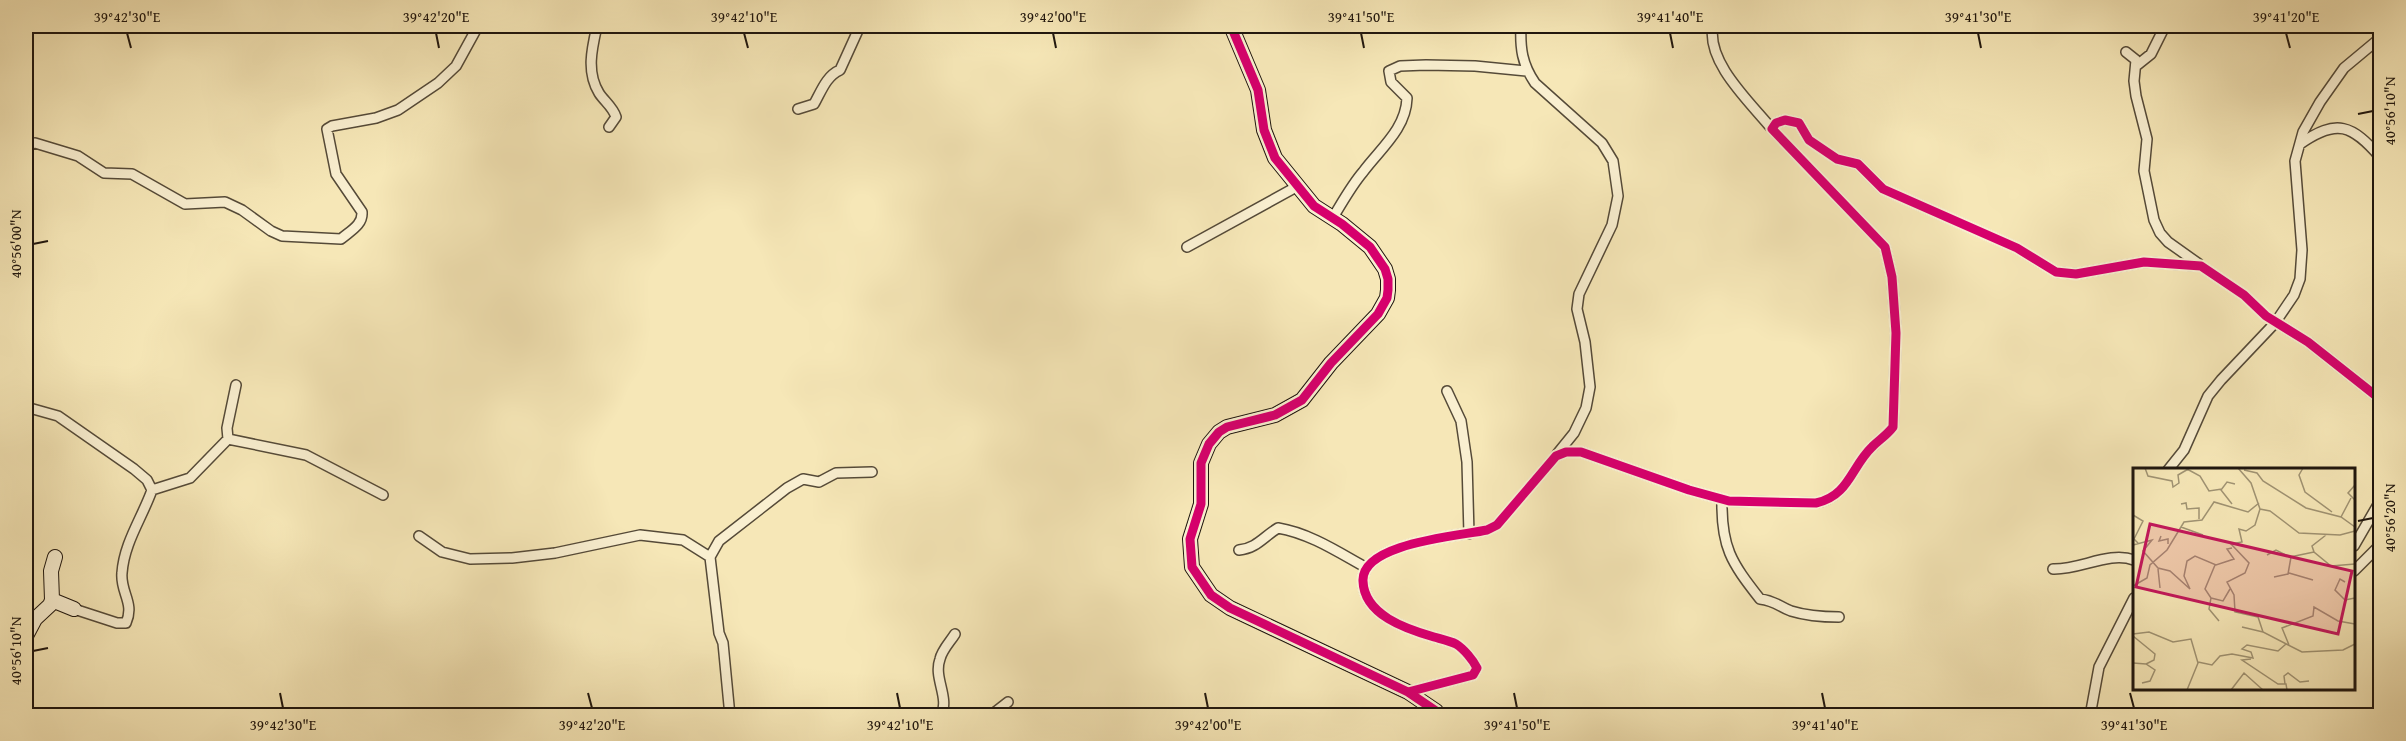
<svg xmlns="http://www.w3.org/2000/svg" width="2406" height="741" font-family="'Gentium Book Plus',serif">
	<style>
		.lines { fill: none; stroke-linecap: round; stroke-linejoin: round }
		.street-casing { stroke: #554a38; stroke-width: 12 }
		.secondary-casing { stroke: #1f160e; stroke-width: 16 }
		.street { stroke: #f9efd0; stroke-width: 9 }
		.secondary { stroke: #f9efd0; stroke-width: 14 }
		.cycleway-casing { stroke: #f9efd0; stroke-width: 13 }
		.cycleway { stroke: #d6006c; stroke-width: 9 }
		.ticks { fill: none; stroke: #1f160e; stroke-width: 2 }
		.inset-road { fill: none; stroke: #a09373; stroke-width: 1.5 }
		.view { fill: #c2185b; fill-opacity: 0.15; stroke: #c2185b; stroke-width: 3 }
		.inset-edge { fill: none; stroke: #1f160e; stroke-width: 3 }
		.neatline { fill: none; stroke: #1f160e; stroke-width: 2 }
		.ticks-label { font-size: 15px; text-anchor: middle; fill: #1f160e }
	</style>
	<rect width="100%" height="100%" fill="#f6e7b7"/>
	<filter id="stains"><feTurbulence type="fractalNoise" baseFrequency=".00333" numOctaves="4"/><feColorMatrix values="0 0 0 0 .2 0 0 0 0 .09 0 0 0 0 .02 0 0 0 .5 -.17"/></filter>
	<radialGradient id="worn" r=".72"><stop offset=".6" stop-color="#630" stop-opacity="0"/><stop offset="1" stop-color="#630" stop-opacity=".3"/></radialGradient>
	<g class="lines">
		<g class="street-casing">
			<path id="street" d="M597,26C592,48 586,72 599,93C604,101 613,107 616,117L609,127
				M1521,26C1520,48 1522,64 1535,83L1602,143L1613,161L1618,196L1612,225L1579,294L1577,309L1585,342L1590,387L1586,408L1574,433L1557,454
				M1713,26C1706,62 1750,102 1772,129
				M2126,52L2136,60L2134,81L2136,96L2147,139L2144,171L2154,220L2160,233L2168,242L2199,264
				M2136,66L2151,54L2165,26
				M798,109L814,104C821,92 826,76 840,70L860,26
				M2300,144C2337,118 2352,125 2380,157
				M26,145L35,143L78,156L104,173L132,174L185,204L225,202L242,210L271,231L282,236L341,239C350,231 363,225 362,212L336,174L327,129L332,126L376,118L398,110L438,83L456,66L478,26
				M1332,219C1342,203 1351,186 1363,172C1380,149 1406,129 1407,98L1391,82L1389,71L1400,66L1426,65L1475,66L1527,71
				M1187,247L1298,186
				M1447,391L1461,421L1467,462L1469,534
				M26,407L58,416L134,469L147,480L152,490C142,518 124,543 122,573C120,592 135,603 126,623H117L74,609
				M228,439L306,455L383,495
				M2168,470L2184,450L2208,396L2221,380L2275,323L2294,295L2300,279L2302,250L2295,161L2303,132L2320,102L2344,68L2380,38
				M152,490L190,478L228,439L227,428L236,385
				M1722,499C1721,547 1731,562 1760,599C1776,601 1778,606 1791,611C1807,616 1822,617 1839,617
				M419,536L442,552L470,559L512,558L555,553L640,535L683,540L710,557
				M2354,546L2380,501
				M1239,550C1257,548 1263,537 1278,528C1309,533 1338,552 1365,567
				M2053,569C2080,570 2109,551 2134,560
				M2354,571L2380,545
				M1408,692L1473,675L1477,668C1473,660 1464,649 1456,644C1450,641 1441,639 1434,637C1406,629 1364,615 1363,581C1361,543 1459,536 1487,530L1497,525L1556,456L1566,452H1581L1689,490L1729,501L1816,503C1849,496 1851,467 1872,447C1879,440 1887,435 1893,427L1896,333L1892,277L1885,247L1772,129L1776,123L1785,120L1799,123L1809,140L1837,159L1858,164L1883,189L2017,248L2056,272L2076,274L2144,262L2201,266L2244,295L2266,316L2308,342L2380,399
				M730,716L723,643L719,633L710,557L719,541L787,488L803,479L819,482L836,473L872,472
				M941,716C950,697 933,678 940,659C942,650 950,642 955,634
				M990,716L1008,702
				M2090,716L2099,667L2134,598"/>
		</g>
		<g class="secondary-casing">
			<path id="secondary" d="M1231,26L1258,90L1264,130L1275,158L1314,206L1342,224L1370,247L1385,269L1388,279V290L1387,298L1378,314L1331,363L1302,400L1275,415L1227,427L1219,432L1209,444L1201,463V504L1190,539L1192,567L1211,595L1230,608L1408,692L1436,711L1439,716
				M52,600L74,609
				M26,636L35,619L50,605L52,600L51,571L55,557"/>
		</g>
		<use href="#street" class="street"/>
		<use href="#secondary" class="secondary"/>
		<g class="cycleway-casing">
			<path id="cycleway" d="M1231,26L1258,90L1264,130L1275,158L1314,206L1342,224L1370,247L1385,269L1388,279V290L1387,298L1378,314L1331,363L1302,400L1275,415L1227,427L1219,432L1209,444L1201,463V504L1190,539L1192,567L1211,595L1230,608L1408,692L1436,711L1439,716
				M1408,692L1473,675L1477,668C1473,660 1464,649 1456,644C1450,641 1441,639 1434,637C1406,629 1364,615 1363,581C1361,543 1459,536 1487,530L1497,525L1556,456L1566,452H1581L1689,490L1729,501L1816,503C1849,496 1851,467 1872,447C1879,440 1887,435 1893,427L1896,333L1892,277L1885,247L1772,129L1776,123L1785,120L1799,123L1809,140L1837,159L1858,164L1883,189L2017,248L2056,272L2076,274L2144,262L2201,266L2244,295L2266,316L2308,342L2380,399"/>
		</g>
		<use href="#cycleway" class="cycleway"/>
	</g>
	<path class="ticks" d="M127,33L131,48M436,33L439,48M744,33L748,48M1053,33L1056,48M1361,33L1364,48M1670,33L1673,48M1978,33L1981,48M2286,33L2290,48M2358,114L2373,111M33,244L48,241M2358,521L2373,518M33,651L48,648M280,693L283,708M588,693L592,708M897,693L900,708M1205,693L1208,708M1514,693L1517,708M1822,693L1825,708M2130,693L2134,708"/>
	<g transform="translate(2133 468)">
		<rect width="222" height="222" fill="#f6e7b7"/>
		<path class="inset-road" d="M12,0L15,8L39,13L40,19L46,15L45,7L57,0M105,0L118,15L127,41L137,43L166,65L207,67L222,63M170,0L166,7L172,24L199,44M54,1L67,8L76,23L89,21M111,2L124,5L130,13L173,40L208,49L222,59M222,17L215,25L222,32M48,36L53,35L54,41L66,40V51M99,36L88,22L94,14L102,16M127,41L122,57L113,63L106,61L109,74L98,76L116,95L112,105L94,114L101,127L102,144L125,149L130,164L169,184L210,182L222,176M0,47L10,53L1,71L5,75M208,49L218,30M48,59L70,67M193,67L179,78L181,84L198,98L222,96M28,68L26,73L35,71V76M0,77L19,72L10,83L25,100L37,103L57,121L51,108L54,93L62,88L83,97L101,91L94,81L99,80M134,87L143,82L157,89L181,84M82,97L72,121L78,130L76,141L86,153M25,101L27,120M156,105L180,112M141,109L155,106L158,89M212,114L207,111L202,122L212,132L222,130M0,118L14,110L17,97L34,82L51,54L69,52L81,34L115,44L126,35M78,130L90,133L97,121M109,159L130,164M0,166L16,164L40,174L58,171L65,195L54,222M0,168L22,186L21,192L13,196M156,177L149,160L180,148L181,139L205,153L222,156M118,191L109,192L145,216H153L154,222M65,194L79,197L87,188L99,186L120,190L118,184L109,181L114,177L145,183L153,176M0,195L13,196L22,202L17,213L9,215M152,216L151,208L155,205L167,214L176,213M98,222L111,205L130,222"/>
		<path class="view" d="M17,56L219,103L205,166L3,119Z"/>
		<rect width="222" height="222" class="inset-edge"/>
	</g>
	<rect width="2406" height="741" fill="none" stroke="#f6e7b7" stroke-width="66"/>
	<rect x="33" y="33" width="2340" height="675" class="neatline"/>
	<g class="ticks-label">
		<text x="127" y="22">39°42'30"E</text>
		<text x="436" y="22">39°42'20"E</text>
		<text x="744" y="22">39°42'10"E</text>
		<text x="1053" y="22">39°42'00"E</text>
		<text x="1361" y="22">39°41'50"E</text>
		<text x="1670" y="22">39°41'40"E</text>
		<text x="1978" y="22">39°41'30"E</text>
		<text x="2286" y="22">39°41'20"E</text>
		<text transform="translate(2390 111) rotate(-90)" y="5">40°56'10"N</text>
		<text transform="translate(16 244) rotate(-90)" y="5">40°56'00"N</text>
		<text transform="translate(2390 518) rotate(-90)" y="5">40°56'20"N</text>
		<text transform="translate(16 651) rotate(-90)" y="5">40°56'10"N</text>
		<text x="283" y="730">39°42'30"E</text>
		<text x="592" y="730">39°42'20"E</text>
		<text x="900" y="730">39°42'10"E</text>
		<text x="1208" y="730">39°42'00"E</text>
		<text x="1517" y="730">39°41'50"E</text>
		<text x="1825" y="730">39°41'40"E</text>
		<text x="2134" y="730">39°41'30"E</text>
	</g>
	<rect width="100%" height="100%" filter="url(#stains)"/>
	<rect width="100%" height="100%" fill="url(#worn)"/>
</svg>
